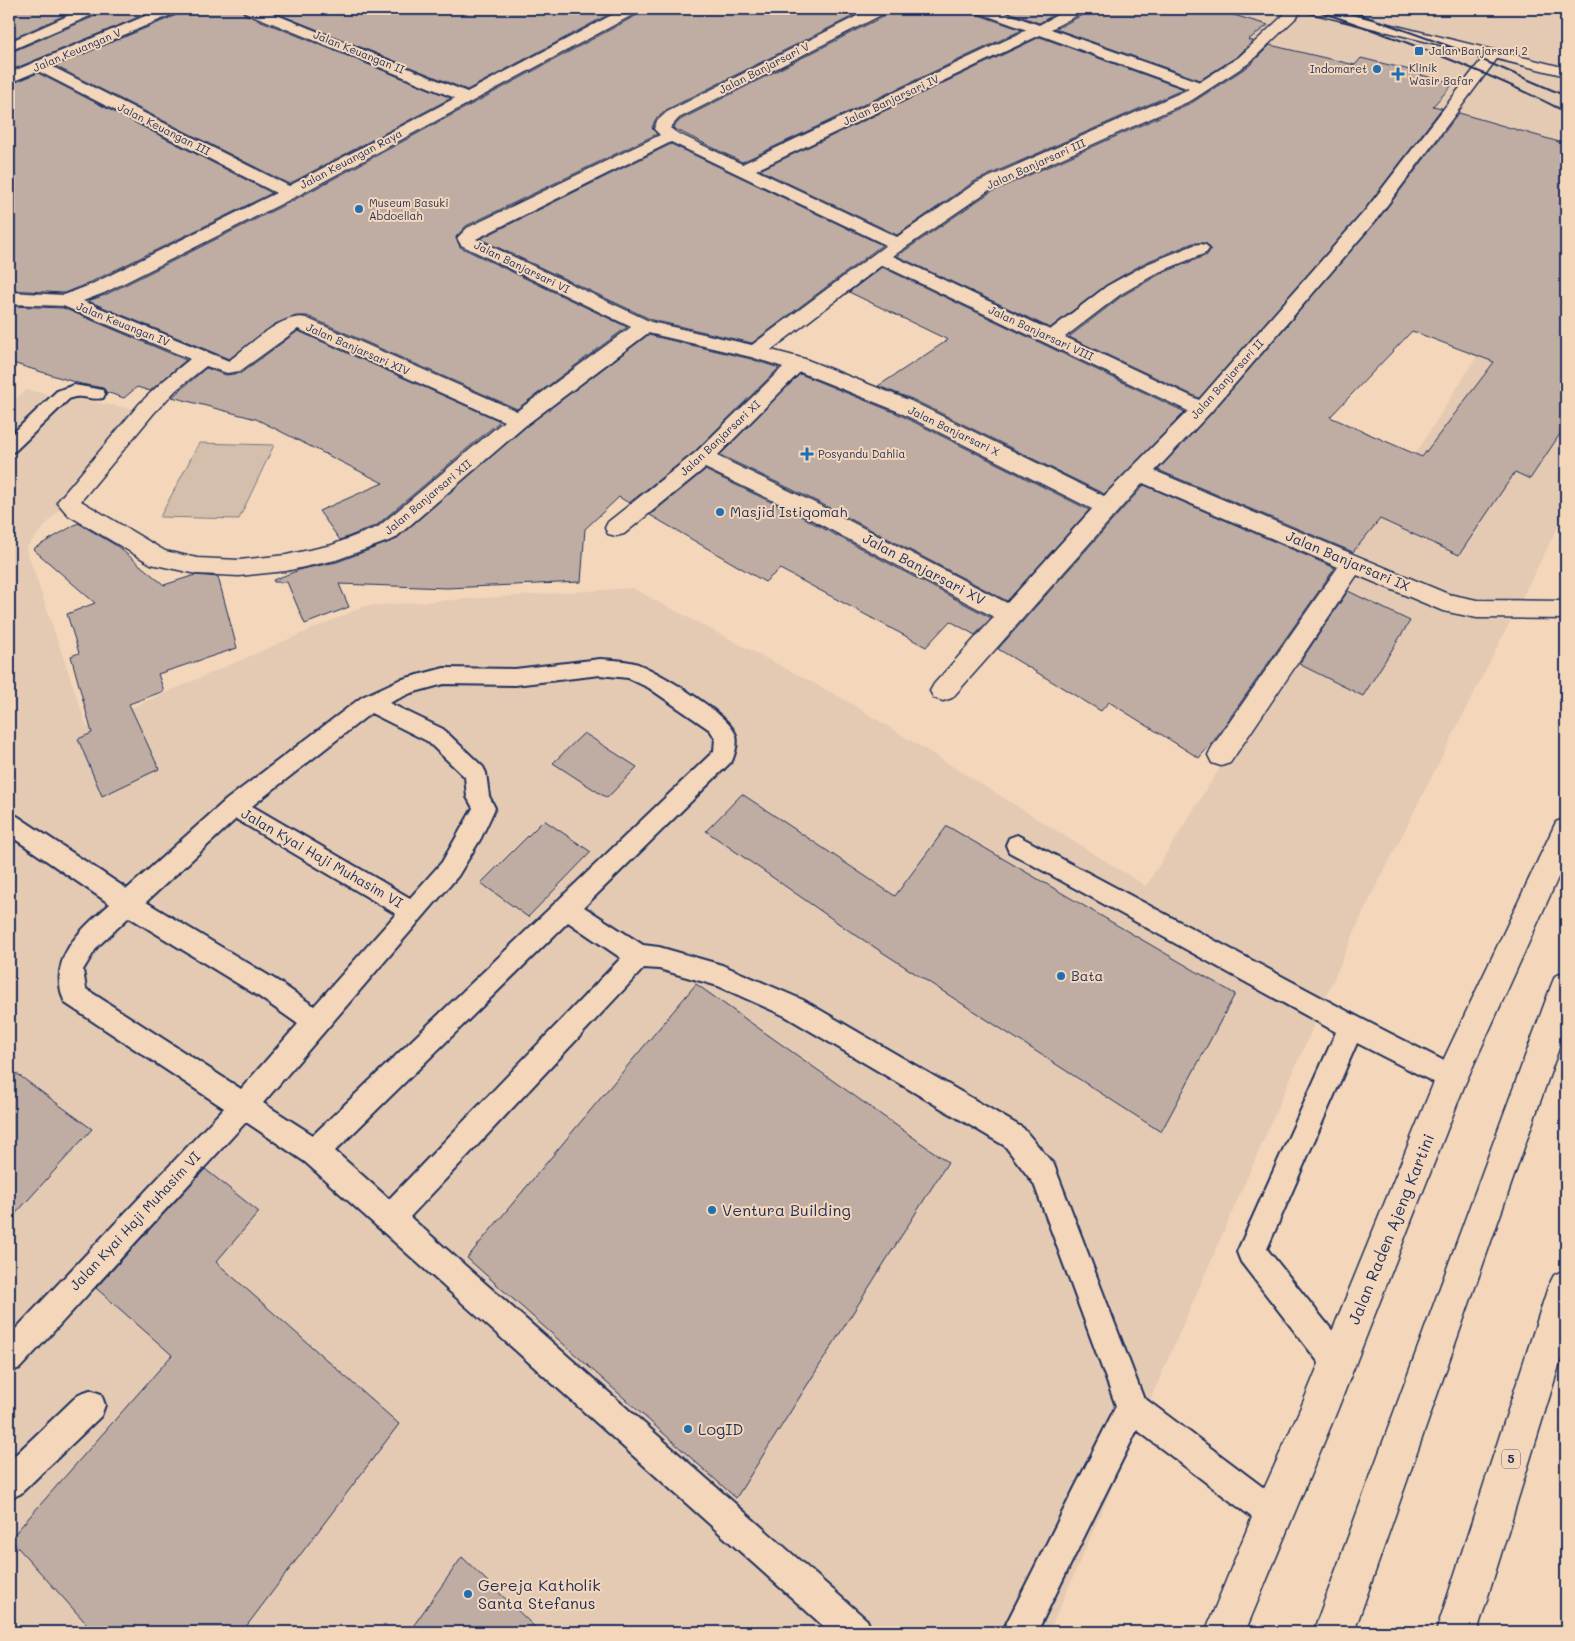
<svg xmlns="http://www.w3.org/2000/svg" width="1575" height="1641" font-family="Mali,sans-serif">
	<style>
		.built { fill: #e4cab3 }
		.green { fill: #d4bfad; stroke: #787786 }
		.building { fill: #bfada4; stroke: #1b2f5e; fill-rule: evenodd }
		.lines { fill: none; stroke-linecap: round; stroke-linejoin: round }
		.service-casing { stroke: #1b2f5e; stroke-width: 4 }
		.minor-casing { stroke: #1b2f5e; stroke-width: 3 }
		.primary-casing { stroke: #1b2f5e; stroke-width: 3 }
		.trunk-casing { stroke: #1b2f5e; stroke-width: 3 }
		.motorway-casing { stroke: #1b2f5e; stroke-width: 3 }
		.service { fill: #f4d7ba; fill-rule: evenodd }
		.minor { fill: #f4d7ba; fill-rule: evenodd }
		.primary { fill: #f4d7ba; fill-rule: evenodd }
		.trunk { fill: #f4d7ba; fill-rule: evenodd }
		.motorway { fill: #f4d7ba; fill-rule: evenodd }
		.rail { stroke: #1b2f5e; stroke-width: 2 }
		.poi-dot { fill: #1f6fb2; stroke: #f4d7ba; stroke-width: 2 }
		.labels { text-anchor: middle; stroke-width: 4; stroke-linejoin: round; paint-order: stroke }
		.far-street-label { font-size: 11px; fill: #1b2f5e; stroke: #f4d7ba }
		.far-poi-label { font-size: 11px; fill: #1b2f5e; stroke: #f4d7ba; text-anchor: start }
		.shield { fill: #f4d7ba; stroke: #5c617a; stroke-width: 1 }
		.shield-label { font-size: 12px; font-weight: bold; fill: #1b2f5e }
		.poi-label { font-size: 14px; fill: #1b2f5e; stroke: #f4d7ba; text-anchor: start }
		.street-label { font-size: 14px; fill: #1b2f5e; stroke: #f4d7ba }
		.near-poi-label { font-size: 16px; fill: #1b2f5e; stroke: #f4d7ba; text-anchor: start }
		.near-street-label { font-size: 16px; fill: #1b2f5e; stroke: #f4d7ba }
	</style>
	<rect width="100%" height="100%" fill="#f4d7ba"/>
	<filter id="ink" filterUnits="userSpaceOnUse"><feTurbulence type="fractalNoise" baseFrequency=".02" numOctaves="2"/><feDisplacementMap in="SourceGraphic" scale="10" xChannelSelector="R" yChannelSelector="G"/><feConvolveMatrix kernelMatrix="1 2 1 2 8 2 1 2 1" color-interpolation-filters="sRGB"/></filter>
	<g filter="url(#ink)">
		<path class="built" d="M1162,9H1566V187L1409,142L1370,184L1162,112L1221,62L1126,35Z
			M1566,213V511L1360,919L1049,1632H9V404L26,390L144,411L26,548L87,727L365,606L632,588L842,698L1146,886Z"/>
		<path class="green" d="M199,443L274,445L239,519L160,517Z"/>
		<path class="building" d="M9,9H79L9,40Z
			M103,9H158L9,71V53L100,14Z
			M182,9H241L244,14L451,98L289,184L55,66L179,14Z
			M266,9H619L467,90Z
			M642,9H867L666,110L655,120L652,128L657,134L466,226L456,237L460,247L627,327L517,409L307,316H296L275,324L229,359L88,301L105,295L296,199L639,14Z
			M891,9H973L976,14L1022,30L742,162L673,128L680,120L888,14Z
			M1000,9H1065L1039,23Z
			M1087,9H1213L1268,25L1248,40L1253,41L1238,56L1200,80L1056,29L1084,14Z
			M1040,37L1184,89L975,181L897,235L760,170Z
			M1270,45L1355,65L1361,58L1422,73L1421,75L1454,83L1433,106L1442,108L1363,211L1199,398L1069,337L1122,296L1160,274L1207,255L1211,249L1206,243H1193L1146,262L1106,285L1050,328L897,256L989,193L1193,102L1250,65Z
			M38,73L272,193L89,283L64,293L9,290V85Z
			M1459,113L1566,144V425L1530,479L1515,472L1459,555L1380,519L1353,552L1158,470L1210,415L1377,221ZM1412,331L1494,362L1422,457L1330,417Z
			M671,144L882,245L752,343L652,320L480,239Z
			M882,267L1185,412L1104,494L912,399L878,386L948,340L849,292Z
			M9,306L63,308L186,360L150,391L137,387L124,398L106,392L103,388L81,384L9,362Z
			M298,331L500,421L377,525L340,540L319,511L383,483L256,419L172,397L206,368L226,375L241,373Z
			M648,335L751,359L779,368L694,452L629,503L619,497L585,529L581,582L447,588L339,584L349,607L305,624L287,582H274L273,580L302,569L337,562L395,540L527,426Z
			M800,374L896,413L1089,510L1007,601L820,503L720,455Z
			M705,470L802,517L991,618L975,635L950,621L926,647L780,569L765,582L650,515Z
			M1144,485L1335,568L1215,739L1199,758L1109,702L1101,711L998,649Z
			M78,523L117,546L164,585L195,575L218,577L237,648L158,674L164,691L129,704L159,769L102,796L78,739L92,733L71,656L79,653L67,614L95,603L33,549Z
			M1348,591L1410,621L1363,696L1299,664Z
			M584,733L637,767L607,798L553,763Z
			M742,794L895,896L947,826L1235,994L1161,1132L851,932L706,831Z
			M544,820L591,852L528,917L481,883Z
			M696,984L948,1162L736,1498L467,1258Z
			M9,1068L92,1129L9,1221Z
			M205,1169L259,1212L216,1262L399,1424L242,1632H94L10,1539L172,1355L96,1288Z
			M462,1557L540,1632H409Z"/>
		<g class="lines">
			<g class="service-casing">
				<path id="service" d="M74,385L103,390L105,394L103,398C91,401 80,393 69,399L15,451L9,453V437L57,391Z
					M600,659C612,660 626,660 638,664C660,673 728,713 736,735C738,743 735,754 732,761L584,907L643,945L659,947L722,965L803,1000L1023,1128L1054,1165L1143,1397L1284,1503L1289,1514L1284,1525L1273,1530L1262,1525L1137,1430L1037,1632H1002L1116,1406L1034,1184L1005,1146L785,1016L718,986L659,969L644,968L410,1217L867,1620L872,1632H830L305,1162L246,1122L20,1368L9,1372V1336L224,1108L65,1003C46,959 80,930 110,904L9,835V814L17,816L127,889L226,800L362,697L399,680L444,668L515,669ZM600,675L628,678L649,688L710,730L715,738L714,751L313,1135L263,1103L458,876L481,838L495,808L489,796L486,773L483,767L443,729L389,703L411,693L444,684L515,685ZM371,713L427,741L465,777L467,797L473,808L442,862L410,898L252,806ZM236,819L396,914L314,1006L276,980L146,902ZM129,917L258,996L298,1024L241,1089L86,989L83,970L97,947ZM568,922L621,958L389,1199L335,1151Z
					M1017,835L1360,1018L1460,1069L1464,1078L1460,1087L1451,1091L1357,1043L1267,1249L1348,1350L1352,1361L1348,1372L1337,1376L1326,1372L1241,1262L1237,1252L1336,1032L1009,852L1006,845L1009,838Z
					M90,1390L101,1394L105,1405L101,1416L20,1494L9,1499V1461L79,1394Z"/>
			</g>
			<g class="minor-casing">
				<path id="minor" d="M83,9H101L99,12L9,51V42Z
					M162,9H180L178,12L51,66L289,186L455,98L245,12L243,9H262L467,92L623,9H640L638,12L295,197L104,293L83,301L229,361C247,347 283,312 306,318L517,411L631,327L461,245L457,238L467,228L660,135L654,129L657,121L667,112L871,9H889L887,12L679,118L670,128L677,133L742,164L1027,30L977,12L975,9H995L1039,25L1068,9H1085L1083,12L1051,29L1200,82L1239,57L1290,9H1305L1249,63L1192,100L988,191L893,256L1050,330L1107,286L1147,264L1194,245L1200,244L1206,245L1209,249L1206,253L1159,272L1121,294L1065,337L1199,400L1364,212L1489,50H1499L1501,53L1499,56L1376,220L1209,414L1155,471L1448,594L1477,600L1566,601V619L1477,618L1443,611L1357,575L1230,763L1221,766L1212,763L1208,755L1212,747L1338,567L1143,483L952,698L943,701L934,698L930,691L934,684L994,617L803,515L705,468L624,534L616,536L608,534L605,528L608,522L695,453L783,367L751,357L648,333L526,425L394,539L336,560L286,571L239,576L197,574L151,564L68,515L57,502L140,403L162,382L190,359L63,306L9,304V292L64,295L90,285L276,193L38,71L9,83V73ZM1040,35L1189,89L976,183L897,237L756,170ZM671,142L886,245L752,345L651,322L476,239ZM882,265L1188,411L1104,496L911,401L805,359L771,350ZM298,329L504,421L378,527L332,545L286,555L239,560L197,558L165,551L81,501L154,413L176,390L206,366L227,373L240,371ZM800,372L897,411L1092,509L1007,603L819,505L717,456Z"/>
			</g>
			<g class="primary-casing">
				<path id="primary" d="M1305,9H1328L1566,68V76L1307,12Z"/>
			</g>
			<g class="trunk-casing">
				<path id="trunk" d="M1566,818V860L1465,1084L1337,1411L1245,1632H1205L1259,1500L1304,1400L1440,1067L1556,822Z"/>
			</g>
			<g class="motorway-casing">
				<path id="motorway" d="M1566,972V1028L1354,1632H1313L1551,986L1555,976Z
					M1566,1269V1343L1477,1632H1436L1548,1287L1554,1275Z"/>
			</g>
			<use href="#service" class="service"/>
			<use href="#minor" class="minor"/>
			<use href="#primary" class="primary"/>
			<use href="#trunk" class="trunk"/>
			<use href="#motorway" class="motorway"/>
			<path class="rail" d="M1312,9C1399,38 1484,70 1566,112
				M1345,9L1457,49L1566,96"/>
		</g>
	</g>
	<g class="poi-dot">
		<rect x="1414" y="46" width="10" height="10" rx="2.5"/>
		<circle cx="1377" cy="69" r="5"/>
		<path d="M1395.5 66.5h5v5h5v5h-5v5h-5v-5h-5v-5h5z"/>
		<circle cx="359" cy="209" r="5"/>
		<path d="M804.5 446.5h5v5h5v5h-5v5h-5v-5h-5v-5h5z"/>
		<circle cx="720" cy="512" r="5"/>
		<circle cx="1061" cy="976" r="5"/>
		<circle cx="712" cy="1210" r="5"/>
		<circle cx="688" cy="1429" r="5"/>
		<circle cx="468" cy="1594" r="5"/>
	</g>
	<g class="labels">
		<g class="far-street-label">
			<text transform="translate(77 50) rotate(-23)" y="4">Jalan Keuangan V</text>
			<text transform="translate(359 52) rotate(22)" y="4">Jalan Keuangan II</text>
			<text transform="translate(764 68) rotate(-27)" y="4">Jalan Banjarsari V</text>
			<text transform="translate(891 100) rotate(-25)" y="4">Jalan Banjarsari IV</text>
			<text transform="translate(164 129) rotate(27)" y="4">Jalan Keuangan III</text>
			<text transform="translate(351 159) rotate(-28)" y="4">Jalan Keuangan Raya</text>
			<text transform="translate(1036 164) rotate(-24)" y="4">Jalan Banjarsari III</text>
			<text transform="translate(522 267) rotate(26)" y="4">Jalan Banjarsari VI</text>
			<text transform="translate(123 324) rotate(22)" y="4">Jalan Keuangan IV</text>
			<text transform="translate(1041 333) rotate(25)" y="4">Jalan Banjarsari VIII</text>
			<text transform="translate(358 349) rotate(24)" y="4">Jalan Banjarsari XIV</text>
			<text transform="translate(1227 379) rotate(-48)" y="4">Jalan Banjarsari II</text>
			<text transform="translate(954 431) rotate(26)" y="4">Jalan Banjarsari X</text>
			<text transform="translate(720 438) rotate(-43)" y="4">Jalan Banjarsari XI</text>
			<text transform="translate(428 497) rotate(-40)" y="4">Jalan Banjarsari XII</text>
		</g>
		<g class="far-poi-label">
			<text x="1429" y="55">Jalan Banjarsari 2</text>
			<text x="1409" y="72">Klinik<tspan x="1409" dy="13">Wasir Bafar</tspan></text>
			<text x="1367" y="73" text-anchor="end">Indomaret</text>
			<text x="369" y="207">Museum Basuki<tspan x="369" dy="13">Abdoellah</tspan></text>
			<text x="818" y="458">Posyandu Dahlia</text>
		</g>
		<rect class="shield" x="1502" y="1449.5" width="18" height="19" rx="4"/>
		<g class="shield-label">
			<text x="1511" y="1463">5</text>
		</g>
		<g class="poi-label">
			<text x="730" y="517">Masjid Istiqomah</text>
			<text x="1071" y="981">Bata</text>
		</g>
		<g class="street-label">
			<text transform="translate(1348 561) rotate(23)" y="5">Jalan Banjarsari IX</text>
			<text transform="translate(924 569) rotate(28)" y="5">Jalan Banjarsari XV</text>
			<text transform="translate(322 858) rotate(30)" y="5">Jalan Kyai Haji Muhasim VI</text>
			<text transform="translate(135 1221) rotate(-47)" y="5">Jalan Kyai Haji Muhasim VI</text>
		</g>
		<g class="near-poi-label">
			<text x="722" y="1216">Ventura Building</text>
			<text x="698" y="1435">LogID</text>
			<text x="478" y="1591">Gereja Katholik<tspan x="478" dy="18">Santa Stefanus</tspan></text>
		</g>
		<g class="near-street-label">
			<text transform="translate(1391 1229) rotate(-68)" y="6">Jalan Raden Ajeng Kartini</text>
		</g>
	</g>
	<rect width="1575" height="1641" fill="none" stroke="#f4d7ba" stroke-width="30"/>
	<rect x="15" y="15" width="1545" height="1611" fill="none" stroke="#1b2f5e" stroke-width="2" filter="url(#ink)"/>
</svg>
